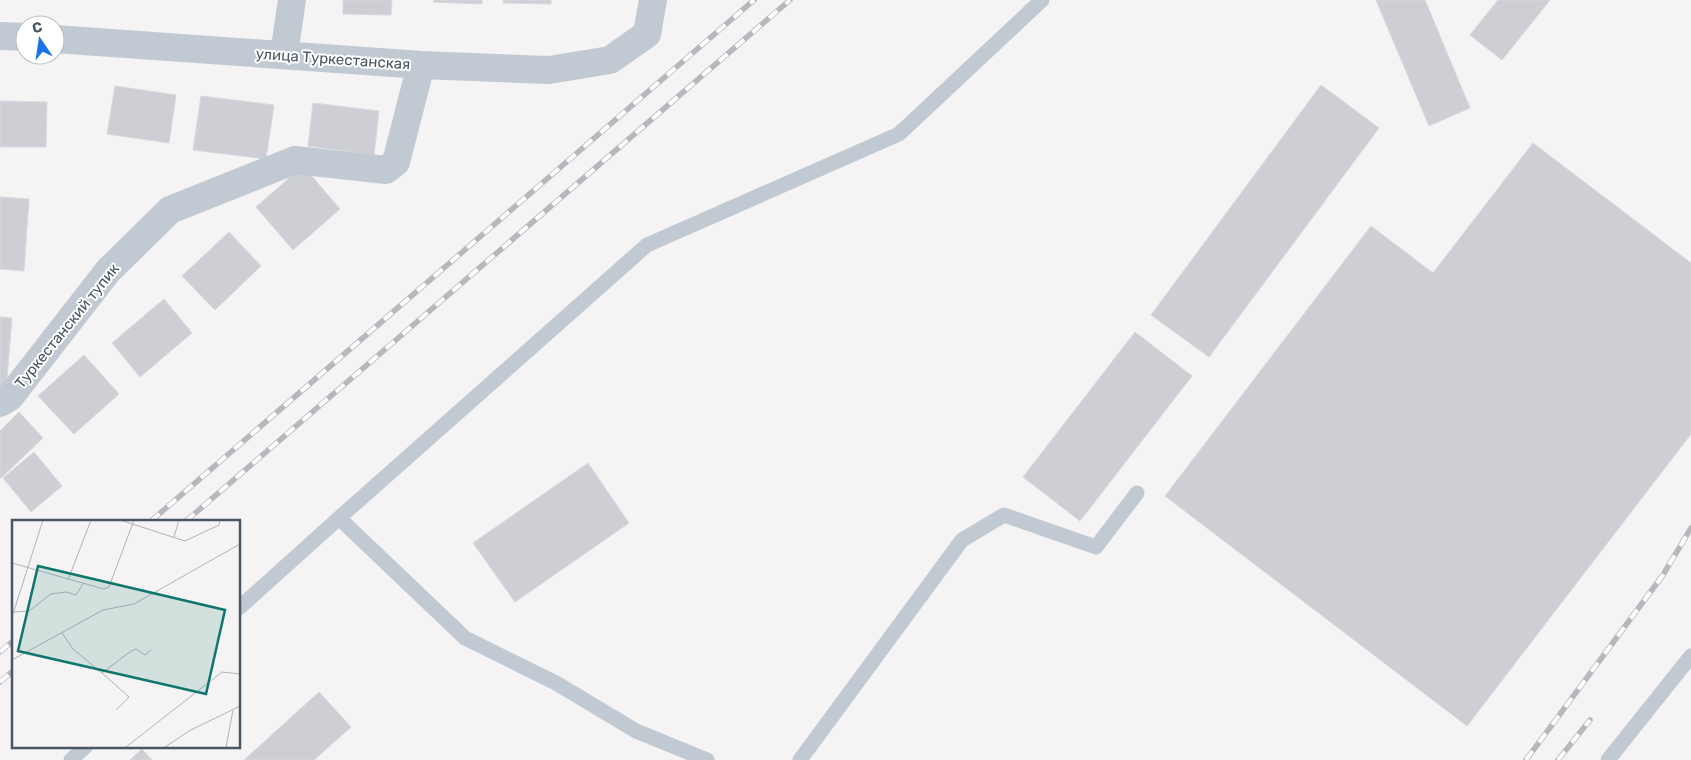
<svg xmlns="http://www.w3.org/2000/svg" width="1691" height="760" font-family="Rubik,sans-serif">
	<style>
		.building { fill: #cdcfd5; stroke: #d7d9de }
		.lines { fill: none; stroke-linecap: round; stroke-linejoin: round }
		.service { stroke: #c1cad2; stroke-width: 15 }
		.minor { stroke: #c1cad2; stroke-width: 28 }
		.rail-casing { stroke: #b5b8bd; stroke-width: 5.5 }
		.rail { stroke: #fff; stroke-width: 4; stroke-dasharray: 11; stroke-linecap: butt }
		.labels { text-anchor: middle; stroke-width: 4; stroke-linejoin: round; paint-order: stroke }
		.street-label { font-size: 15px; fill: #4a5661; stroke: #fff }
		.inset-road { fill: none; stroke: #b1b4b9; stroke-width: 1 }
		.view { fill: #0f766e; fill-opacity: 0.15; stroke: #0f766e; stroke-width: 2.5 }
		.inset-edge { fill: none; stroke: #4a5661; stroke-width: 2.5 }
	</style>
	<rect width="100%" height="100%" fill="#f5f3f3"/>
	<path class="building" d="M343,0H392L391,15L343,14Z
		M434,0H482V4L433,2Z
		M503,0H551V4L503,3Z
		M1376,0H1425L1470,108L1429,126Z
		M1498,0H1550L1502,60L1470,35Z
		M1321,85L1379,128L1209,357L1151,315Z
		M115,86L176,95L169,143L107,134Z
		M201,96L274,105L266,159L193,150Z
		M0,101L47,102L46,147H0Z
		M313,103L379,111L374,155L308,146Z
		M1533,143L1691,263V434L1467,726L1165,496L1371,226L1433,273Z
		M303,166L340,209L293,250L256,207Z
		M0,197L29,199L24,271L0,269Z
		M229,232L261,266L215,310L182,276Z
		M164,299L192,333L140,377L112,343Z
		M0,317L12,318L6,389L0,388Z
		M1135,332L1192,376L1080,521L1023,477Z
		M84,355L119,394L74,434L38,396Z
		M19,412L43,438L0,479V431Z
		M34,452L62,486L31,512L3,478Z
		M588,463L629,523L515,602L473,543Z
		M319,692L351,727L314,760H244Z
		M142,749L152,760H130Z"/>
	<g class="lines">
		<path class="service" d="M339,518L465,638L556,683L636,731L707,760
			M239,608L339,518L647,245L899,134L1042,0
			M71,760L86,746
			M800,760L962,540L1004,515L1096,547L1137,493
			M1608,760L1691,656"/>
		<path class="minor" d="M0,36L25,37
			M55,39L421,65L549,70L610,60L647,34L653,0
			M284,54L292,0
			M0,403L10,397L108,271L170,210L295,160L386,170L396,162L421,65"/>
		<g class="rail-casing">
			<path id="rail" d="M151,521L754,0
				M186,521L790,0
				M0,652L14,640
				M0,682L14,670
				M1526,760L1663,575L1691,528
				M1558,760L1590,720"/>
		</g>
		<use href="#rail" class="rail"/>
	</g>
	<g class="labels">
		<g class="street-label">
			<text transform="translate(333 59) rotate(4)" y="5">улица Туркестанская</text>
			<text transform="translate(67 326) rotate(-51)" y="5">Туркестанский тупик</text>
		</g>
	</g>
	<g transform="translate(12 520)">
		<rect width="228" height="228" fill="#f5f3f3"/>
		<path class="inset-road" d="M108,0L173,21L207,5L208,0M162,17L167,0M0,43L92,69L97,67L122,0M56,60L79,0M2,92L17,91L39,74L54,72L64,75L71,64M0,97L31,0M50,113L61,129L90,153L119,131L124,129L133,135L139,130M0,140L91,90L122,84L228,24M90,153L117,177L104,190M114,227L210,152L228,154M153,227L177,211L228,186M214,227L221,190"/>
		<path class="view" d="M26,46L213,90L194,174L6,131Z"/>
		<rect width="228" height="228" class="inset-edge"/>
	</g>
	<g transform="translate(40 40) rotate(347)"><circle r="24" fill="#ffffff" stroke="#b7bbc0"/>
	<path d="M0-4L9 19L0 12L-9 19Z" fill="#1a73e8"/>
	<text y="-8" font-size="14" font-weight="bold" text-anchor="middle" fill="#4a5661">С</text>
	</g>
</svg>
